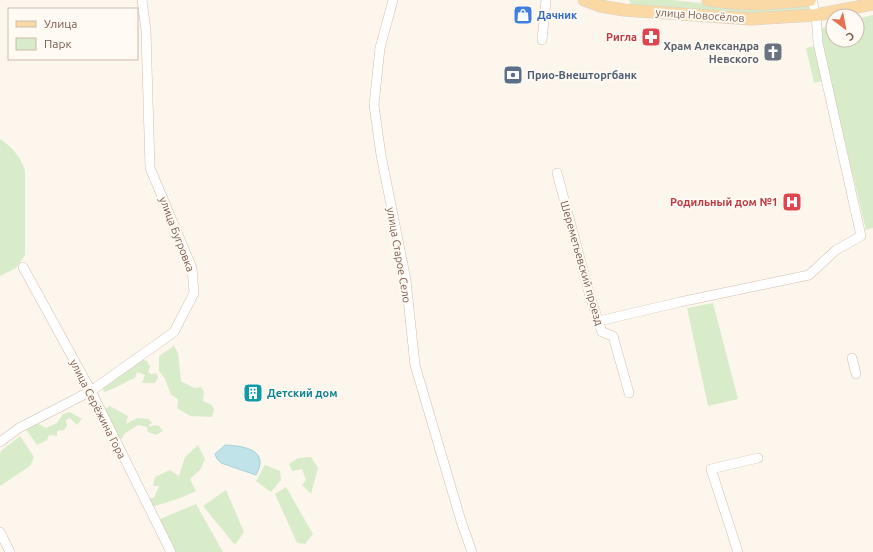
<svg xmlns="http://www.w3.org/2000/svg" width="873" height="552" font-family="Ubuntu,sans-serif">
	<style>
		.green { fill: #d8ecc9 }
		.water { fill: #bfe3e8; stroke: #a5d3da }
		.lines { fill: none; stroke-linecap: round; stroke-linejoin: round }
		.minor-casing { stroke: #d1beb0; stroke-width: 10 }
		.major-casing { stroke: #dad1cd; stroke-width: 13 }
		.minor { stroke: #fff; stroke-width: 9 }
		.major { stroke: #fbd9a5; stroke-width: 12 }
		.labels { text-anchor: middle; stroke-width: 4; stroke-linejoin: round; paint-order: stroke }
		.shop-label { font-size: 11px; font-weight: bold; fill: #366cbe; stroke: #fffaf3; text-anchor: start }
		.street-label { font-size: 11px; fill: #7a5c4d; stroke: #fffaf3 }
		.health-label { font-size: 11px; font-weight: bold; fill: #be3a42; stroke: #fffaf3; text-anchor: end }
		.worship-label { font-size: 11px; font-weight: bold; fill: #5b616d; stroke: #fffaf3; text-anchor: end }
		.service-label { font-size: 11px; font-weight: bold; fill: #4e5e75; stroke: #fffaf3; text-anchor: start }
		.culture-label { font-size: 11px; font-weight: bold; fill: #0d838f; stroke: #fffaf3; text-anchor: start }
	</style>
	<rect width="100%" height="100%" fill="#fdf6ec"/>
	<path class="green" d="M629,0H671L732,6L809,5L811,8L810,12L759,16L631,5Z
		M873,15V228L866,230L818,29L833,25V40H857V19Z
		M815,46L823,81L814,83L806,48Z
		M0,139C13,148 20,156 25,170V255L16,268L0,276Z
		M713,303L738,399L708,406L687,308Z
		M174,346L178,353L181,381L194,388L201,387L204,392L203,401L212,405L214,410L212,417L190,416L177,408L178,399L171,395L165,379L159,371V356Z
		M140,359L147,361L150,367L148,372L151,374L156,373L158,377L155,383H142L145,375L137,372L135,378C124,382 115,389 104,392L102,387L128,369L133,368L134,363Z
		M110,406L128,416L126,424L137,418L149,419L152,423L149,425L150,427L154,425L159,426L163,431L156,435L148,432L147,427L138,425L124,434L122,439L116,435L102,411Z
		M70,412L82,419L77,425L70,418L66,420L67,426L64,430L57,431V436L49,435L47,440L37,445L26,429L36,423L46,428L57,423L63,414Z
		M20,436L34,457L30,466L0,486V454L1,451Z
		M198,445L205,459L200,470L190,479L196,491L183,497L152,507L148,498H154L159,486H153L155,477L170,470L179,476L185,457Z
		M311,457L318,468L311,494L302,485L306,480L302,469L292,471L289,464L298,458Z
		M265,465L280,471L281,480L271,492L256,481Z
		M286,487L313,534L305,544L297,543L275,494Z
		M226,490L244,532L235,545L203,506Z
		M196,504L223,552H176L160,519Z"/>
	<path class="water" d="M225,445C245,446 270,450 256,475L221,463L217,459L215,454Z"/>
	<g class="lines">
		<g class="minor-casing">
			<path id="minor" d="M393,0L380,48L374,105L381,155L406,280L415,365L461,521L472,552
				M542,40L546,0
				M557,173L590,296L602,332L613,336L629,393
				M23,267L91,391L171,552
				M599,321L680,302L809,275L836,250L861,236L818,43L816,15L812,0
				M852,358L856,374
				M0,442L19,428L91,391L174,332L194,293L192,268L150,168L146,31L142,0
				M0,532L10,552
				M738,552L711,469L758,458"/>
		</g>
		<g class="major-casing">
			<path id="major" d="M584,0L600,6L624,10L751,19L816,15L873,4
				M708,0L733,3L762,4L810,0"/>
		</g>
		<use href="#minor" class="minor"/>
		<use href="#major" class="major"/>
	</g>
	<defs>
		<g id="shop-square" transform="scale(1)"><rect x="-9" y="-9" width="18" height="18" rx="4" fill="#3f7fe0" stroke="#fffaf3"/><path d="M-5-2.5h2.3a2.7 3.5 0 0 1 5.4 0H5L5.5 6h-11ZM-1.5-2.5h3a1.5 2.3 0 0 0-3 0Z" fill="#fff"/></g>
		<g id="pharmacy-square" transform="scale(1)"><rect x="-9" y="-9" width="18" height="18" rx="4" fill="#e0444e" stroke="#fffaf3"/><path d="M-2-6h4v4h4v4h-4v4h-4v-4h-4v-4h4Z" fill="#fff"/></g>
		<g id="church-square" transform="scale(1)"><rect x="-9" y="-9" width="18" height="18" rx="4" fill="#6b7280" stroke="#fffaf3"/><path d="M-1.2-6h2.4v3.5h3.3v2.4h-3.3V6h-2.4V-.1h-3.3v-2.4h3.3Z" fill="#fff"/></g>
		<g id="bank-square" transform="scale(1)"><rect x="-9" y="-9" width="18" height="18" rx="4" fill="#5c6f8a" stroke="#fffaf3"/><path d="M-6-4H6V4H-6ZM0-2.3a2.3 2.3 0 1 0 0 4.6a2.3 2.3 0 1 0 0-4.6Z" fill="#fff"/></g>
		<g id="hospital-square" transform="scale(1)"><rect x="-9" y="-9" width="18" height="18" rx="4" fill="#e0444e" stroke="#fffaf3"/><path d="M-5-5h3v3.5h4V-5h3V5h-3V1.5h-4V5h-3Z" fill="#fff"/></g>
		<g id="building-square" transform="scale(1)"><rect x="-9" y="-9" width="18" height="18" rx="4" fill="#0f9aa8" stroke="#fffaf3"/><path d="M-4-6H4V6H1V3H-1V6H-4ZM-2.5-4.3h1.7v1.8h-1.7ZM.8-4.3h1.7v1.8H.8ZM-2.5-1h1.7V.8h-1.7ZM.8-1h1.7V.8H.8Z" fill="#fff"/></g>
	</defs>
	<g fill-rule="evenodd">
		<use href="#shop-square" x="523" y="15"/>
		<use href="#pharmacy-square" x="651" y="37"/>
		<use href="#church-square" x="773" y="52"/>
		<use href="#bank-square" x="513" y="75"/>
		<use href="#hospital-square" x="792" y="202"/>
		<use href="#building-square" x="253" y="393"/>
	</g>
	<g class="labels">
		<g class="shop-label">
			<text x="537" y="19">Дачник</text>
		</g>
		<g class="street-label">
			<text transform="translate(700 15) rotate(4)" y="4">улица Новосёлов</text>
			<text transform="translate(177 234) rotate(69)" y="4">улица Бугровка</text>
			<text transform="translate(399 255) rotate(80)" y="4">улица Старое Село</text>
			<text transform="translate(582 263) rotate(74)" y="4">Шереметьевский проезд</text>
			<text transform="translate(98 409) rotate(63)" y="4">улица Серёжина Гора</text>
		</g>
		<g class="health-label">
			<text x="637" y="41">Ригла</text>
			<text x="778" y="206">Родильный дом №1</text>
		</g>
		<g class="worship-label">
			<text x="759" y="50">Храм Александра<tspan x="759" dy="13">Невского</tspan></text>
		</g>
		<g class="service-label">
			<text x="527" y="79">Прио-Внешторгбанк</text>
		</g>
		<g class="culture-label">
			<text x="267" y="397">Детский дом</text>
		</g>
	</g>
	<rect x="8" y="8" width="130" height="52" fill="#fffaf3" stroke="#cabbb1"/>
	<rect x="16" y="21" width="20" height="6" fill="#fbd9a5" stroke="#cabbb1"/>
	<text x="44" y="28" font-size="12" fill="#7a5c4d">Улица</text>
	<rect x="16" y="38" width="20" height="12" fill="#d8ecc9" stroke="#cabbb1"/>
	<text x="44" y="48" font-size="12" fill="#7a5c4d">Парк</text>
	<g transform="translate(845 28) rotate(148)"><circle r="19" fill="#fffaf3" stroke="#cabbb1"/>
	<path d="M0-3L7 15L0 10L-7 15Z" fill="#e76f51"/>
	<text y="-6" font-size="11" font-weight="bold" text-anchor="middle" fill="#7a5c4d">С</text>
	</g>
</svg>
